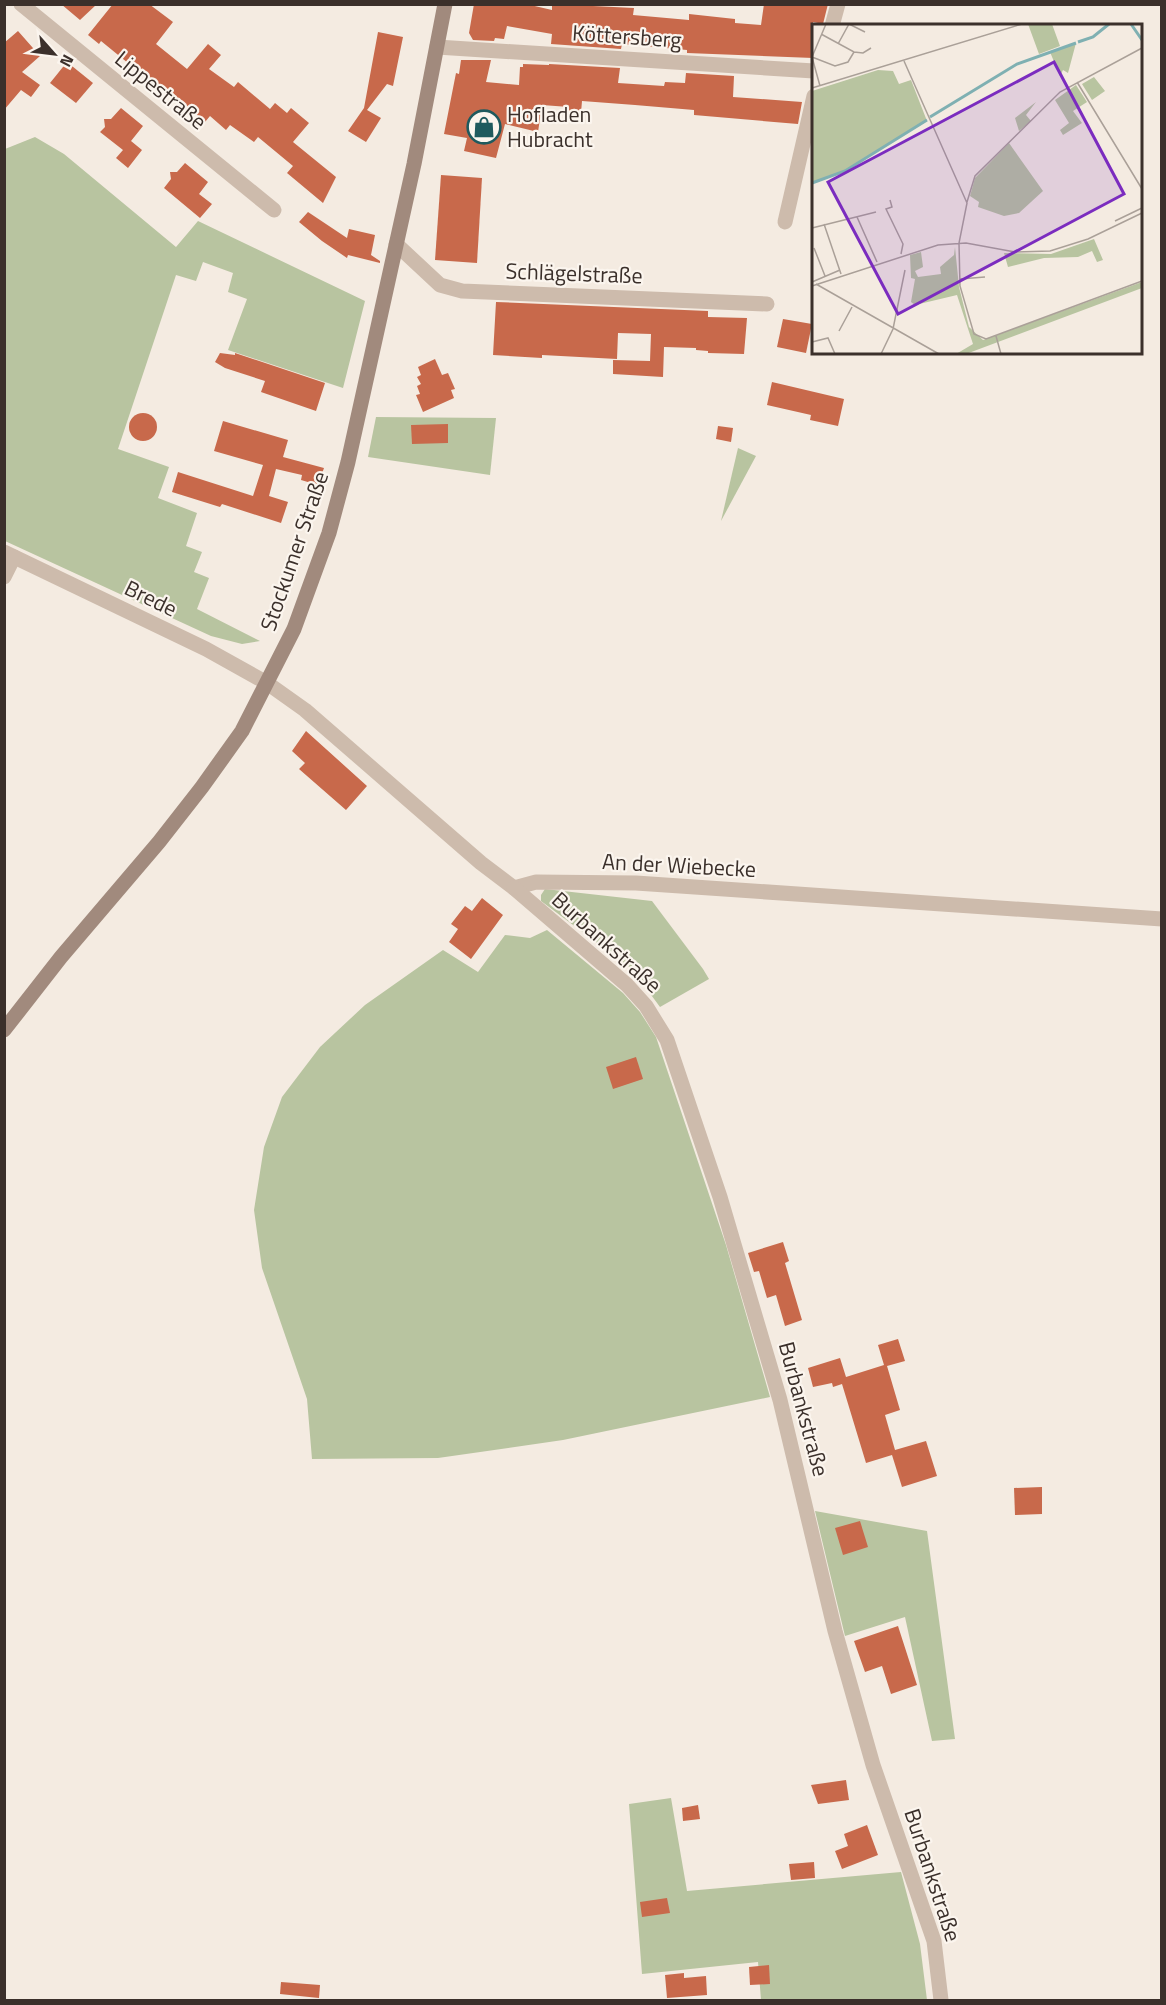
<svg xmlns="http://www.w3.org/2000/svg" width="1166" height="2005" viewBox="0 0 1166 2005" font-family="'Titillium Web',sans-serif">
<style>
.green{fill:#b8c4a0}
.building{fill:#c8694b}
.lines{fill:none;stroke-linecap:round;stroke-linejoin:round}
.minor{stroke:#cdbbac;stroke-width:15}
.secondary{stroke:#a18a7d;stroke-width:15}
.labels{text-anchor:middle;stroke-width:4.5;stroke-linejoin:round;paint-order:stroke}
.street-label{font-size:22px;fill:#3b302b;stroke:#fbf5ee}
.poi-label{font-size:22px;fill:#3b302b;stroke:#fbf5ee;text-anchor:start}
.inset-river{fill:none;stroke:#7fb0b2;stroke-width:3}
.inset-road{fill:none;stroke:#aaa098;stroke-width:1.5}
.view{fill:#7b2cbf;fill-opacity:0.15;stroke:#7b2cbf;stroke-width:3}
.inset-edge{fill:none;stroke:#3b302b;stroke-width:3}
</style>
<rect width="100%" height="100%" fill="#f4ebe1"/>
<!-- green -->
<g class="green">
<polygon points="35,137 64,154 176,247 198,221 365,301 343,388 228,350 247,299 228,292 233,273 203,262 196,281 176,275 118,449 169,467 158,498 197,513 186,546 202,552 194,572 209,578 197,609 260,641 242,644 211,636 5,541 5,149"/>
<polygon points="376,417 496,418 490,475 368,457"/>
<polygon points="738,448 756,456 721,521"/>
<polygon points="545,889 652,901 703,969 709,979 660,1007 632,969 541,901 541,895"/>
<polygon points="547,930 623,993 640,1012 656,1037 726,1245 770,1397 563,1440 438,1458 312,1459 307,1399 262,1268 254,1210 264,1147 282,1097 320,1047 365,1005 443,950 478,972 505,935 530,938"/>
<polygon points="815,1511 927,1531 955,1739 932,1741 905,1617 845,1636"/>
<polygon points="671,1798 687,1891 901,1872 920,1944 927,2000 761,2000 758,1962 642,1974 629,1804"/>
</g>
<!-- building -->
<g class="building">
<polygon points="61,4 97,4 80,20"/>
<polygon points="113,4 149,4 173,22 156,44 187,69 208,44 221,55 209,69 234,87 238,82 270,109 275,103 287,113 291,108 309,123 293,142 336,177 323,203 287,173 293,166 258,137 254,142 230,125 226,130 210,116 205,122 175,96 172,99 101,41 99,44 88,35"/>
<polygon points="474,4 526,4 552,10 552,4 634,8 633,15 689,20 689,14 735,19 735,23 761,25 764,4 828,4 823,24 813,22 813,58 687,53 687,50 622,44 621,49 551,44 552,34 507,26 504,39 495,38 494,41 473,40 469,33"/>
<polygon points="18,31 40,56 22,72 40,85 31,97 21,90 4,110 4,43"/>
<polygon points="378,32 403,37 393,86 387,84 367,110 381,118 366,142 348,131 364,108"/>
<polygon points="461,60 491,60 486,82 519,85 520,67 523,67 523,64 549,65 549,64 620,68 618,83 664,86 665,82 685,83 686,73 734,76 733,97 802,102 798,124 694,115 694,110 635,105 582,101 581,113 568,112 569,107 542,105 538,132 505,124 496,158 464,151 467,138 444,134 456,73 459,74"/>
<polygon points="67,62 93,83 76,103 50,83"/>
<polygon points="121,108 143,126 131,141 142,150 128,168 116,158 123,150 100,132 105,127 104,119 111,119"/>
<polygon points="185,163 208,182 199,194 212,204 200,218 164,188 171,179 170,172 177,172"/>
<polygon points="441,175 482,178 477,263 435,260"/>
<polygon points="308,212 347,238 349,229 375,235 371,255 380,261 380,263 348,255 347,258 322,241 299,222"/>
<polygon points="496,302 708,311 708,317 747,318 744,354 708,353 708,351 696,350 696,348 664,347 663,377 613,374 613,360 650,361 651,334 618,333 617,359 542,355 542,358 493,355"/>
<polygon points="783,319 812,324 806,353 777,347"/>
<polygon points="220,353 235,355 235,353 325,383 316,411 261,392 265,381 225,368 215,362"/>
<polygon points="435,359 442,375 448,373 455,389 451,390 454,398 423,412 416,395 420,394 417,386 421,384 417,377 421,375 418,367"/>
<polygon points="772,382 844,399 838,426 810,420 811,415 767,405"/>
<circle cx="143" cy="427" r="14"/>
<polygon points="223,421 288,440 283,457 324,468 318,485 301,480 302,475 276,469 269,496 288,502 281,523 222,504 220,507 172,492 178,472 253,496 263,465 214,451"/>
<polygon points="448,424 448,443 412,444 411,425"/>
<polygon points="718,426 733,428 731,442 716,439"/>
<polygon points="306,731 367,786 346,810 299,769 305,763 292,751"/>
<polygon points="482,898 503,915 471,959 449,942 458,929 451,924 465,906 472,911"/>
<polygon points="636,1057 643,1079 613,1089 606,1067"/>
<polygon points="783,1242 789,1261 785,1263 802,1320 785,1326 776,1295 767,1298 759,1271 754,1272 748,1253"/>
<polygon points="898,1339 905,1361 887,1366 900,1410 885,1415 895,1450 926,1441 937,1476 902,1487 892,1455 866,1463 842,1384 833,1387 832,1383 813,1387 808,1368 840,1358 846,1377 884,1365 878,1345"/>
<polygon points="1042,1487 1042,1514 1015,1515 1014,1488"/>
<polygon points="860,1521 868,1547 843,1555 835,1528"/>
<polygon points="898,1626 917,1685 891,1694 882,1666 865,1672 854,1641"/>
<polygon points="846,1780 849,1800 818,1804 811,1785"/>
<polygon points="698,1805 700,1819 683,1821 682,1808"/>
<polygon points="867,1825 878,1855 842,1869 835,1851 848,1846 844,1834"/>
<polygon points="814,1862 815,1878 791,1880 789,1864"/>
<polygon points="667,1898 670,1913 642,1917 640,1902"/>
<polygon points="769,1965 770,1984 750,1985 749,1967"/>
<polygon points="684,1973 684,1978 706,1976 707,1995 667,1998 665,1975"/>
<polygon points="281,1982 320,1985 319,1998 280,1994"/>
</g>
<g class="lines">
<!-- minor -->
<g class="minor">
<polyline points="21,4 274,210"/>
<polyline points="832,26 838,4"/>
<polyline points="437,47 814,71"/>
<polyline points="785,222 814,96"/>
<polyline points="396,244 440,285 462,291 767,304"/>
<polyline points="4,552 206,649 267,683 305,710 481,863 514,888 536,882 636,883 1162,919"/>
<polyline points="4,577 14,557"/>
<polyline points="514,888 627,985 646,1006 667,1040 720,1197 780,1400 835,1631 873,1765 934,1941 941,2000"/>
</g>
<!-- secondary -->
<polyline class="secondary" points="4,1030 61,957 159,842 202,787 242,731 294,629 329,533 348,462 414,164 445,4"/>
</g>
<!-- icons -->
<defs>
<g id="shop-ring" transform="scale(1.725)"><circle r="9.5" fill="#fbf5ee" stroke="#1f5a5e" stroke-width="1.5"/><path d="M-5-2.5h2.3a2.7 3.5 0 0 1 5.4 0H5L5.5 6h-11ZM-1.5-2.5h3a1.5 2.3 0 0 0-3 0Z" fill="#1f5a5e"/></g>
</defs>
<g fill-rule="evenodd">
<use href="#shop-ring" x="484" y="127"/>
</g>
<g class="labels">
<!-- street labels -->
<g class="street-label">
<text transform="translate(627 36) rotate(4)" y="8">Köttersberg</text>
<text transform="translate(161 90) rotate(39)" y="8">Lippestraße</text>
<text transform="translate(574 273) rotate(2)" y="8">Schlägelstraße</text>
<text transform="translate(294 551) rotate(-71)" y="8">Stockumer Straße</text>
<text transform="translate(151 598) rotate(26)" y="8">Brede</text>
<text transform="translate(679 865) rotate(3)" y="8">An der Wiebecke</text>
<text transform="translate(607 942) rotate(42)" y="8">Burbankstraße</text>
<text transform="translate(804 1409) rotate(75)" y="8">Burbankstraße</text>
<text transform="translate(933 1875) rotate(72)" y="8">Burbankstraße</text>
</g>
<!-- poi labels -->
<g class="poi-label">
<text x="507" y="122">Hofladen<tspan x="507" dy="25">Hubracht</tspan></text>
</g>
</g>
<!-- overview -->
<g transform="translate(812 24)">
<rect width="330" height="330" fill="#f4ebe1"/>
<path d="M216 0H240L248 22 227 30ZM264 19 256 49 251 46 248 52 238 28ZM66 46 81 47 87 60 99 56 115 97 32 147 0 158V67ZM282 53 293 67 280 76 270 60ZM264 61 275 78 261 87 270 99 251 111 248 106 257 99 243 76ZM224 78 214 91 219 97 207 107 203 94ZM197 119 231 167 207 189 192 192 166 183 167 178 158 172 163 154ZM282 215 291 236 285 238 280 227 266 233 232 234 196 243 192 229 239 230ZM143 223 147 263 157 303 171 316 330 258V264L154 330H144L161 320 145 271 103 281 99 278 103 255 99 254 98 231 109 228 111 243 103 247 106 253 129 250 128 243 142 231Z" fill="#b8c4a0"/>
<path class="inset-river" d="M319 0 330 16M266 18 281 13 297 0M118 93 205 40 264 19M0 159 33 147 115 96"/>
<path class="inset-road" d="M9 10 42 28 51 29 59 24M26 20 37 0 53 8M0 33 23 42 36 38 42 28M92 37 155 179 147 219 148 262 162 310 174 315 330 257M265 58 330 165M8 62 0 33 14 0M0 64 210 0M78 176 80 183 74 185 91 220 89 230M155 178 163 152 248 68 330 24M45 193 65 238M303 197 330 184M12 200 29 250M0 204 64 188M2 224 13 252M148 255 173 253M0 258 28 246M4 260 127 330M0 262 126 221 154 219 203 228 238 227 276 215 330 189M27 307 40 283M184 312 189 330M0 318 16 314 23 330M69 330 81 305 93 246"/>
<path class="view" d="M242 38 312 170 86 290 16 158Z"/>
<rect width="330" height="330" class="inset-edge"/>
</g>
<!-- border -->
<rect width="1166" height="2005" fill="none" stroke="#3b302b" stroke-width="12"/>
<!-- north arrow -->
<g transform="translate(54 54) rotate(118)" stroke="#fbf5ee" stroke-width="4.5" paint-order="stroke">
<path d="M0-4.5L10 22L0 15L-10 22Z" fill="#3b302b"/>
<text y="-9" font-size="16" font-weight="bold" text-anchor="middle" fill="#3b302b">N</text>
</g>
</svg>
